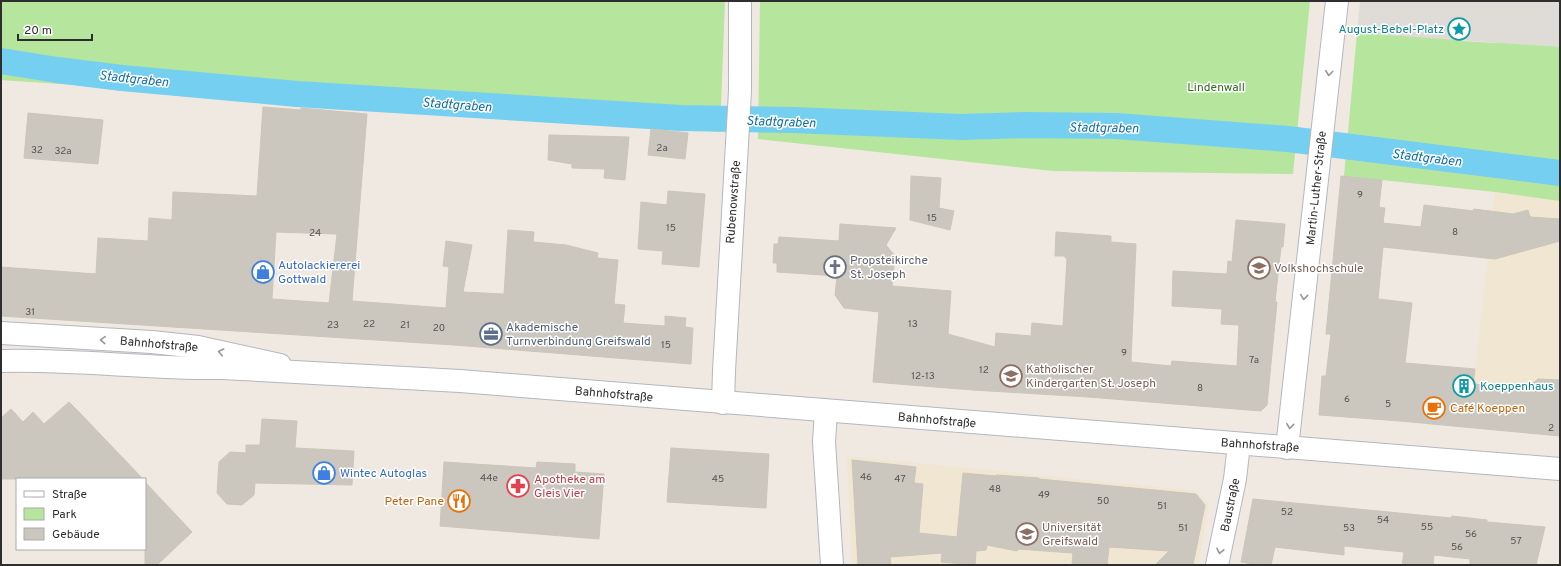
<svg xmlns="http://www.w3.org/2000/svg" width="1561" height="566" viewBox="0 0 1561 566" font-family="Overpass,sans-serif">
<style>
.education{fill:#f0e6d1}
.green{fill:#b6e59e}
.plaza{fill:#dfdcd8}
.lines{fill:none;stroke-linecap:round;stroke-linejoin:round}
.canal{stroke:#75cff0;stroke-width:26}
.building{fill:#cbc7bf;stroke:#cbc5ba;fill-rule:evenodd}
.minor-casing{stroke:#b4b7c1;stroke-width:24}
.secondary-casing{stroke:#b4b7c1;stroke-width:24}
.minor{stroke:#fff;stroke-width:22}
.secondary{stroke:#fff;stroke-width:22}
.oneway{stroke:#969696}
.labels{text-anchor:middle;stroke-width:3;stroke-linejoin:round;paint-order:stroke}
.number-label{font-size:10px;fill:#555452}
.culture-label{font-size:12px;fill:#0d838f;stroke:#fff;text-anchor:end}
.park-label{font-size:12px;fill:#2c6e1b;stroke:#fff}
.street-label{font-size:12px;fill:#2e2e2e;stroke:#fff}
.worship-label{font-size:12px;fill:#5b616d;stroke:#fff;text-anchor:start}
.shop-label{font-size:12px;fill:#366cbe;stroke:#fff;text-anchor:start}
.education-label{font-size:12px;fill:#785e54;stroke:#fff;text-anchor:start}
.service-label{font-size:12px;fill:#4e5e75;stroke:#fff;text-anchor:start}
.food-label{font-size:12px;fill:#c56008;stroke:#fff;text-anchor:start}
.health-label{font-size:12px;fill:#be3a42;stroke:#fff;text-anchor:start}
.water-label{font-size:13px;font-style:italic;fill:#0d6fa3;stroke:#fff}
</style>
<rect width="100%" height="100%" fill="#efe9e1"/>
<!-- education -->
<g class="education">
<polygon points="1495,192 1560,201 1560,436 1469,428"/>
<polygon points="847,456 1197,491 1209,503 1198,565 852,565"/>
</g>
<!-- green -->
<g class="green">
<polygon points="1,1 725,1 720,132 654,125 1,80"/>
<polygon points="760,1 1310,1 1293,174 1053,171 758,139"/>
<polygon points="1406,9 1462,41 1495,43 1560,23 1560,201 1495,192 1344,176 1357,33 1366,34"/>
</g>
<!-- plaza -->
<polygon class="plaza" points="1360,1 1560,1 1560,47 1357,33"/>
<g class="lines">
<!-- canal -->
<polyline class="canal" points="1,61 57,70 122,78 297,94 681,118 793,120 961,127 1024,125 1116,126 1288,139 1560,173"/>
</g>
<!-- building -->
<g class="building">
<path d="M263 107 301 110V108L367 114 352 301 446 308 449 267 443 266 446 241 472 245 463 292 504 294 508 230 534 232 533 242 566 245 598 253 597 258 618 260 614 304 625 305 623 323 665 326V316L686 318 685 327 693 328 691 364 454 345 1 316V267L96 274 98 238 148 241 149 218 172 220 173 192 257 196ZM276 232 337 234 329 303 272 299Z"/>
<polygon points="28,113 103,120 98,164 24,158"/>
<polygon points="651,129 688,133 685,159 648,155"/>
<polygon points="549,135 629,137 625,180 604,178 605,169 572,168 572,164 548,160"/>
<polygon points="911,176 941,178 939,208 954,211 950,230 910,220"/>
<polygon points="1341,176 1382,180 1379,207 1385,208 1383,223 1421,227 1424,205 1473,211 1474,209 1513,214 1528,210 1530,217 1560,219 1560,241 1495,259 1383,247 1378,299 1412,303 1405,363 1475,369 1473,384 1526,389 1538,379 1560,380 1560,436 1400,421 1319,415 1322,376 1326,376 1331,334 1326,334"/>
<polygon points="668,191 705,194 699,267 662,264 663,251 638,249 641,202 667,205"/>
<polygon points="1236,220 1285,224 1283,247 1281,247 1275,302 1277,302 1267,405 1261,411 1088,397 973,390 873,382 879,312 844,308 835,295 837,276 777,272 777,263 773,263 774,244 778,244 779,237 839,241 840,224 896,228 886,245 895,256 892,286 951,291 948,334 995,347 996,333 1031,336 1032,323 1063,326 1067,258 1065,258 1065,256 1055,256 1056,232 1111,236 1111,242 1136,244 1131,362 1171,366 1172,361 1237,366 1239,325 1221,324 1222,309 1172,306 1173,271 1227,274 1228,261 1232,262"/>
<polygon points="69,402 79,412 143,479 1,479 1,418 11,409 23,422 33,412 44,424"/>
<polygon points="262,419 297,421 295,448 354,451 352,485 255,483 254,495 242,505 227,504 217,493 219,462 230,452 246,453 246,445 260,445"/>
<polygon points="671,448 769,454 766,508 667,502"/>
<polygon points="852,460 916,467 914,483 923,484 919,533 957,537 963,473 996,476 996,475 1039,478 1039,479 1196,494 1205,505 1193,565 1155,565 1169,551 1109,547 1107,565 1072,565 1073,553 1018,549 1017,551 987,545 986,550 976,551 975,565 941,562 942,553 890,557 891,565 858,565"/>
<polygon points="444,462 536,468 537,462 575,464 575,472 604,474 599,539 440,526"/>
<polygon points="145,482 192,532 157,565 145,565"/>
<polygon points="1253,499 1451,518 1452,516 1487,520 1487,522 1545,527 1536,565 1470,565 1470,559 1434,555 1433,565 1402,565 1404,552 1344,546 1344,555 1275,547 1271,565 1259,565 1241,562"/>
</g>
<g class="lines">
<!-- minor casing -->
<g class="minor-casing">
<g id="minor">
<polyline points="1,333 152,342 198,347 280,365"/>
<polyline points="723,403 724,371 740,91 740,1"/>
<polyline points="826,411 824,442 832,565"/>
<polyline points="1287,448 1337,1"/>
<polyline points="1217,565 1235,479 1239,444"/>
</g>
</g>
<!-- secondary casing -->
<g class="secondary-casing">
<path id="secondary" d="M1 361C75 359 149 369 223 368L460 381 1560 469"/>
</g>
<!-- minor -->
<use href="#minor" class="minor"/>
<!-- secondary -->
<use href="#secondary" class="secondary"/>
</g>
<!-- one-way arrows -->
<defs><path id="oneway-chevron" d="M-2-3.5L2.5 0L-2 3.5" fill="none" stroke-width="1.6" stroke-linecap="round" stroke-linejoin="round"/></defs>
<g class="oneway">
<use href="#oneway-chevron" transform="translate(1329 73) rotate(97)"/>
<use href="#oneway-chevron" transform="translate(1304 297) rotate(96)"/>
<use href="#oneway-chevron" transform="translate(103 340) rotate(-177)"/>
<use href="#oneway-chevron" transform="translate(221 352) rotate(-168)"/>
<use href="#oneway-chevron" transform="translate(1290 426) rotate(96)"/>
<use href="#oneway-chevron" transform="translate(1220 551) rotate(102)"/>
</g>
<!-- icons -->
<defs>
<g id="sight-ring" transform="scale(1.15)"><circle r="9.5" fill="#fff" stroke="#0f9aa8" stroke-width="1.5"/><path d="M0-6L1.8-2.2L6-1.7L2.9 1.2L3.7 5.4L0 3.3L-3.7 5.4L-2.9 1.2L-6-1.7L-1.8-2.2Z" fill="#0f9aa8"/></g>
<g id="church-ring" transform="scale(1.15)"><circle r="9.5" fill="#fff" stroke="#6b7280" stroke-width="1.5"/><path d="M-1.2-6h2.4v3.5h3.3v2.4h-3.3V6h-2.4V-.1h-3.3v-2.4h3.3Z" fill="#6b7280"/></g>
<g id="university-ring" transform="scale(1.15)"><circle r="9.5" fill="#fff" stroke="#8d6e63" stroke-width="1.5"/><path d="M0-5L7-2L0 1L-7-2ZM-4 1L0 2.5L4 1V4Q0 6-4 4Z" fill="#8d6e63"/></g>
<g id="shop-ring" transform="scale(1.15)"><circle r="9.5" fill="#fff" stroke="#3f7fe0" stroke-width="1.5"/><path d="M-5-2.5h2.3a2.7 3.5 0 0 1 5.4 0H5L5.5 6h-11ZM-1.5-2.5h3a1.5 2.3 0 0 0-3 0Z" fill="#3f7fe0"/></g>
<g id="office-ring" transform="scale(1.15)"><circle r="9.5" fill="#fff" stroke="#5c6f8a" stroke-width="1.5"/><path d="M-6-3h4V-5.5h4V-3h4V5H-6ZM-1-4.5V-3h2v-1.5ZM-6 0V1H6V0Z" fill="#5c6f8a"/></g>
<g id="school-ring" transform="scale(1.15)"><circle r="9.5" fill="#fff" stroke="#8d6e63" stroke-width="1.5"/><path d="M0-5L7-2L0 1L-7-2ZM-4 1L0 2.5L4 1V4Q0 6-4 4Z" fill="#8d6e63"/></g>
<g id="building-ring" transform="scale(1.15)"><circle r="9.5" fill="#fff" stroke="#0f9aa8" stroke-width="1.5"/><path d="M-4-6H4V6H1V3H-1V6H-4ZM-2.5-4.3h1.7v1.8h-1.7ZM.8-4.3h1.7v1.8H.8ZM-2.5-1h1.7V.8h-1.7ZM.8-1h1.7V.8H.8Z" fill="#0f9aa8"/></g>
<g id="cafe-ring" transform="scale(1.15)"><circle r="9.5" fill="#fff" stroke="#e8710a" stroke-width="1.5"/><path d="M-5.5-4.5H6V0H3Q3 3.5 0 3.5H-2.5Q-5.5 3.5-5.5 0ZM3-3.2v2h1.7v-2ZM-6 4.5H4V6H-6Z" fill="#e8710a"/></g>
<g id="pharmacy-ring" transform="scale(1.15)"><circle r="9.5" fill="#fff" stroke="#e0444e" stroke-width="1.5"/><path d="M-2-6h4v4h4v4h-4v4h-4v-4h-4v-4h4Z" fill="#e0444e"/></g>
<g id="restaurant-ring" transform="scale(1.15)"><circle r="9.5" fill="#fff" stroke="#e8710a" stroke-width="1.5"/><path d="M-5-6h1v4h1v-4h1v4h1v-4h1v5L-1.5 .5V6h-2V.5L-5-1ZM5-6V6H3V1.5H1.5Q1.5-4 5-6Z" fill="#e8710a"/></g>
</defs>
<g fill-rule="evenodd">
<use href="#sight-ring" x="1459" y="29"/>
<use href="#church-ring" x="835" y="267"/>
<use href="#university-ring" x="1259" y="268"/>
<use href="#shop-ring" x="263" y="272"/>
<use href="#office-ring" x="491" y="334"/>
<use href="#school-ring" x="1011" y="376"/>
<use href="#building-ring" x="1464" y="386"/>
<use href="#cafe-ring" x="1434" y="408"/>
<use href="#shop-ring" x="324" y="473"/>
<use href="#pharmacy-ring" x="518" y="486"/>
<use href="#restaurant-ring" x="459" y="501"/>
<use href="#university-ring" x="1027" y="534"/>
</g>
<g class="labels">
<!-- number labels -->
<g class="number-label">
<text x="662" y="151">2a</text>
<text x="37" y="153">32</text>
<text x="63" y="154">32a</text>
<text x="1360" y="198">9</text>
<text x="932" y="221">15</text>
<text x="671" y="231">15</text>
<text x="1455" y="235">8</text>
<text x="315" y="236">24</text>
<text x="30" y="315">31</text>
<text x="369" y="327">22</text>
<text x="913" y="327">13</text>
<text x="333" y="328">23</text>
<text x="405" y="328">21</text>
<text x="439" y="331">20</text>
<text x="666" y="348">15</text>
<text x="1124" y="356">9</text>
<text x="1254" y="363">7a</text>
<text x="984" y="373">12</text>
<text x="923" y="379">12-13</text>
<text x="1200" y="391">8</text>
<text x="1347" y="402">6</text>
<text x="1388" y="407">5</text>
<text x="1551" y="431">2</text>
<text x="866" y="480">46</text>
<text x="489" y="481">44e</text>
<text x="718" y="482">45</text>
<text x="900" y="482">47</text>
<text x="995" y="492">48</text>
<text x="1044" y="498">49</text>
<text x="1103" y="504">50</text>
<text x="1162" y="509">51</text>
<text x="1287" y="515">52</text>
<text x="1383" y="523">54</text>
<text x="1427" y="530">55</text>
<text x="1183" y="531">51</text>
<text x="1349" y="531">53</text>
<text x="1471" y="537">56</text>
<text x="1516" y="544">57</text>
<text x="1457" y="550">56</text>
</g>
<!-- culture labels -->
<g class="culture-label">
<text x="1444" y="33">August-Bebel-Platz</text>
<text x="1480" y="390" text-anchor="start">Koeppenhaus</text>
</g>
<!-- park labels -->
<g class="park-label">
<text x="1216" y="91">Lindenwall</text>
</g>
<!-- street labels -->
<g class="street-label">
<text transform="translate(1316 188) rotate(-84)" y="4">Martin-Luther-Straße</text>
<text transform="translate(733 202) rotate(-86)" y="4">Rubenowstraße</text>
<text transform="translate(159 344) rotate(5)" y="4">Bahnhofstraße</text>
<text transform="translate(614 394) rotate(5)" y="4">Bahnhofstraße</text>
<text transform="translate(937 420) rotate(5)" y="4">Bahnhofstraße</text>
<text transform="translate(1260 445) rotate(4)" y="4">Bahnhofstraße</text>
<text transform="translate(1230 505) rotate(-78)" y="4">Baustraße</text>
</g>
<!-- worship labels -->
<g class="worship-label">
<text x="850" y="264">Propsteikirche<tspan x="850" dy="14">St. Joseph</tspan></text>
</g>
<!-- shop labels -->
<g class="shop-label">
<text x="278" y="269">Autolackiererei<tspan x="278" dy="14">Gottwald</tspan></text>
<text x="340" y="477">Wintec Autoglas</text>
</g>
<!-- education labels -->
<g class="education-label">
<text x="1274" y="272">Volkshochschule</text>
<text x="1026" y="373">Katholischer<tspan x="1026" dy="14">Kindergarten St. Joseph</tspan></text>
<text x="1042" y="531">Universität<tspan x="1042" dy="14">Greifswald</tspan></text>
</g>
<!-- service labels -->
<g class="service-label">
<text x="506" y="331">Akademische<tspan x="506" dy="14">Turnverbindung Greifswald</tspan></text>
</g>
<!-- food labels -->
<g class="food-label">
<text x="1450" y="412">Café Koeppen</text>
<text x="444" y="505" text-anchor="end">Peter Pane</text>
</g>
<!-- health labels -->
<g class="health-label">
<text x="534" y="483">Apotheke am<tspan x="534" dy="14">Gleis Vier</tspan></text>
</g>
<!-- water labels -->
<g class="water-label">
<text transform="translate(134 78) rotate(6)" y="5">Stadtgraben</text>
<text transform="translate(457 104) rotate(4)" y="5">Stadtgraben</text>
<text transform="translate(781 121) rotate(2)" y="5">Stadtgraben</text>
<text transform="translate(1104 127) rotate(1)" y="5">Stadtgraben</text>
<text transform="translate(1427 157) rotate(7)" y="5">Stadtgraben</text>
</g>
</g>
<!-- border -->
<rect width="1561" height="566" fill="none" stroke="#2e2e2e" stroke-width="4"/>
<!-- legend -->
<rect x="16" y="478" width="130" height="72" fill="#ffffff" stroke="#ababab"/>
<rect x="24" y="491" width="20" height="6" fill="#ffffff" stroke="#ababab"/>
<text x="52" y="498" font-size="12" fill="#2e2e2e">Straße</text>
<rect x="24" y="508" width="20" height="12" fill="#b6e59e" stroke="#ababab"/>
<text x="52" y="518" font-size="12" fill="#2e2e2e">Park</text>
<rect x="24" y="528" width="20" height="12" fill="#cbc7bf" stroke="#ababab"/>
<text x="52" y="538" font-size="12" fill="#2e2e2e">Gebäude</text>
<!-- scale -->
<path d="M18 34v6h74v-6" fill="none" stroke="#2e2e2e" stroke-width="2"/>
<text x="24" y="34" font-size="12" fill="#2e2e2e" stroke="#ffffff" stroke-width="3" paint-order="stroke">20 m</text>
</svg>
